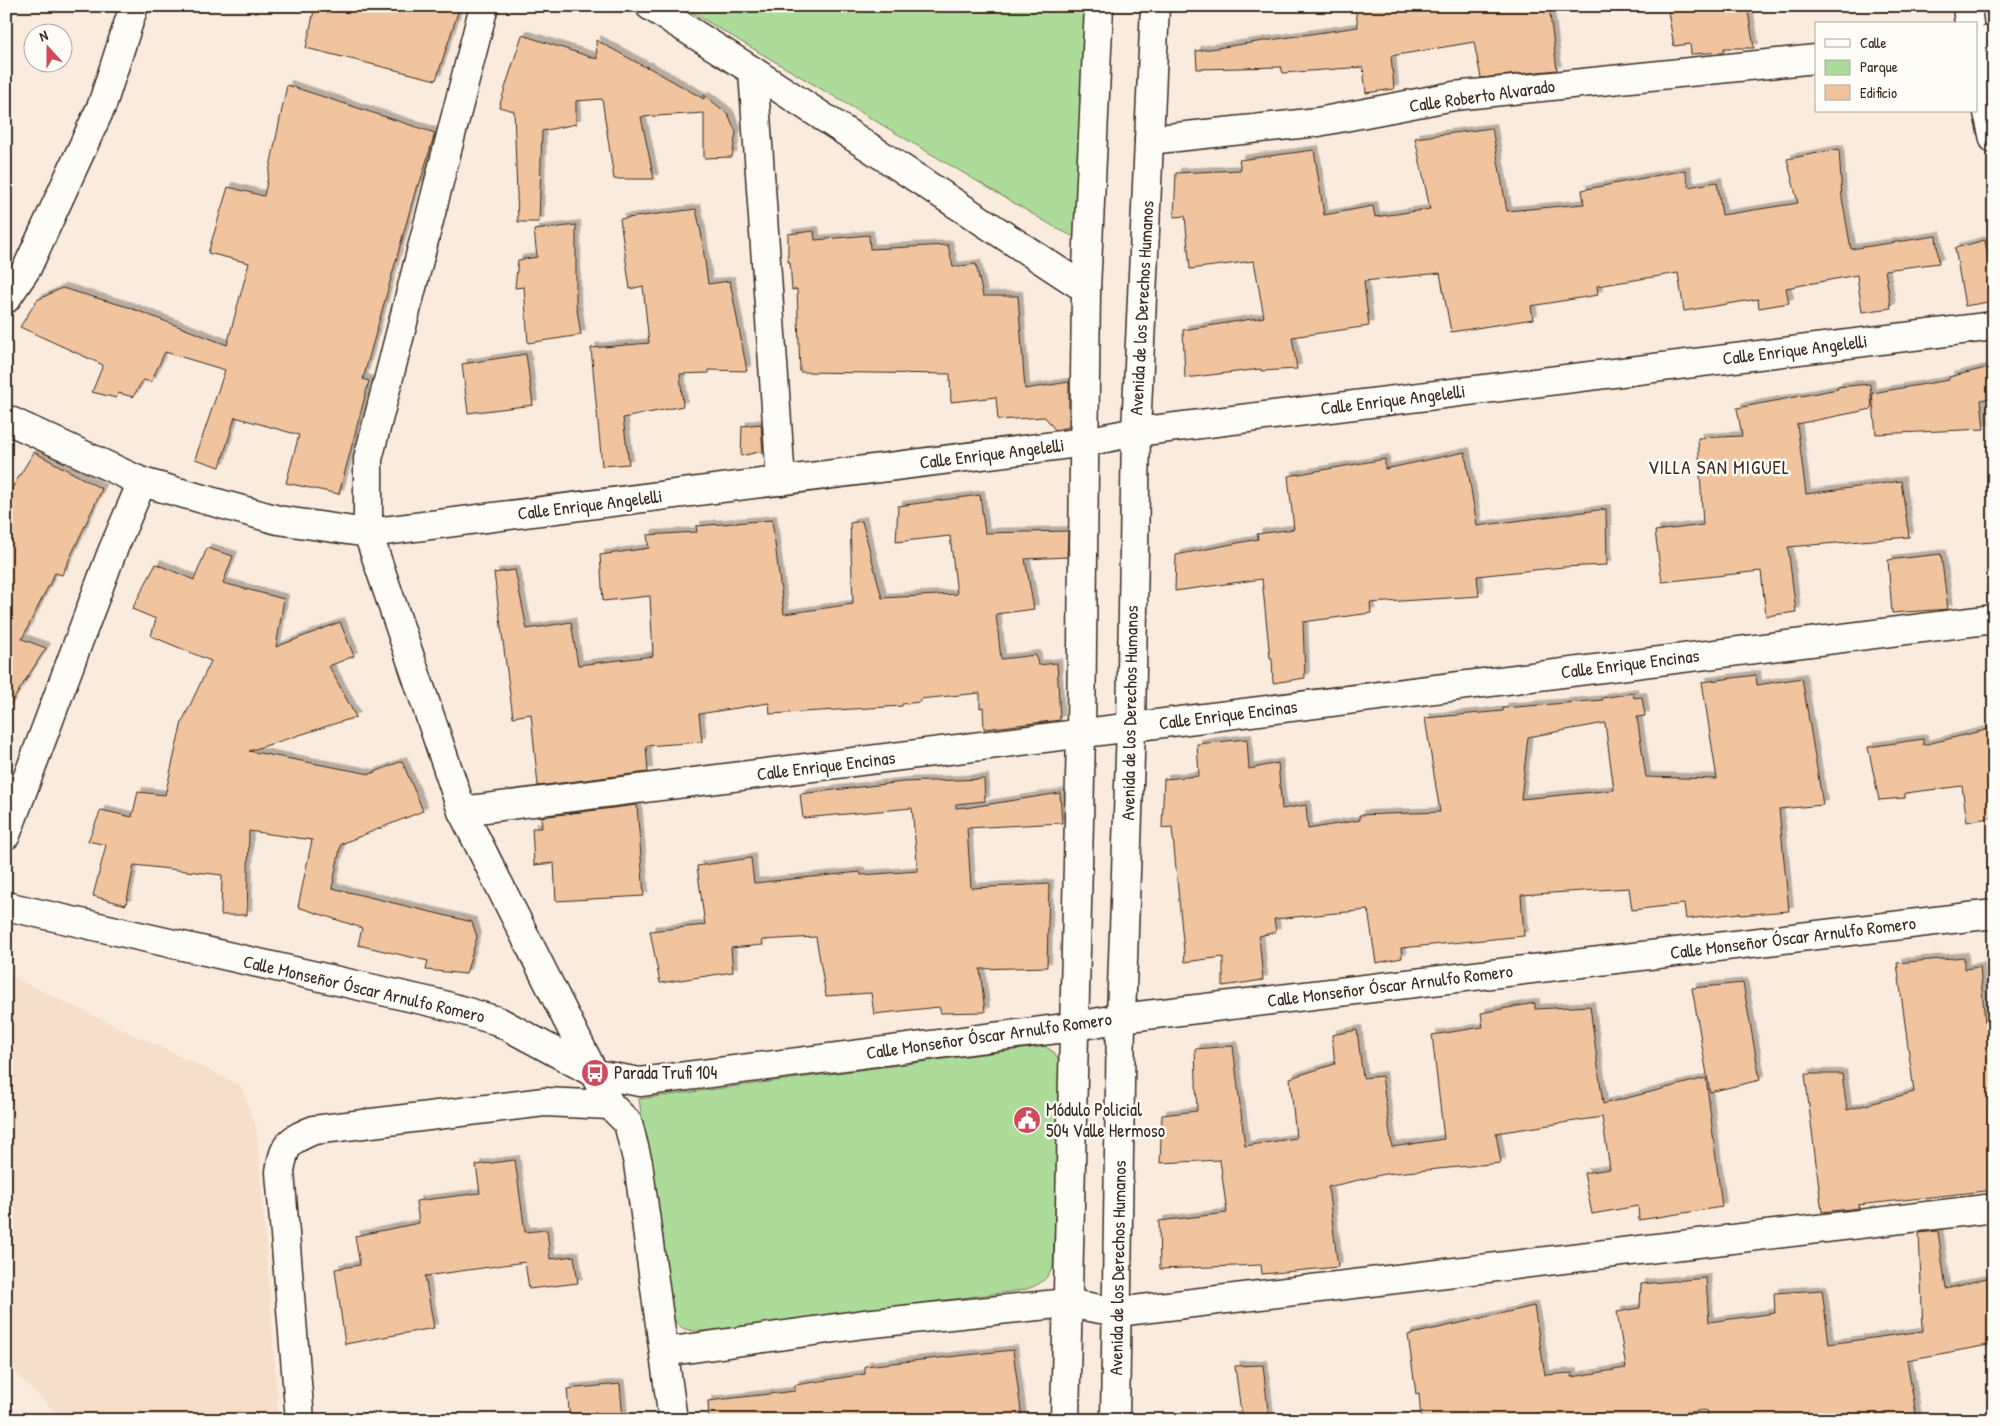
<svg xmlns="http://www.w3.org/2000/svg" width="2000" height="1426" viewBox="0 0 2000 1426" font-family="'Patrick Hand',sans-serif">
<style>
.built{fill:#f6dfca}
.green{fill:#addb9a;stroke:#74825c}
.building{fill:#f0c49f;stroke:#3b2a1e;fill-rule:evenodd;filter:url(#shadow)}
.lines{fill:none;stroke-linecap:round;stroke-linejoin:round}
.minor-casing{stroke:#3b2a1e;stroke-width:31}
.tertiary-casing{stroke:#3b2a1e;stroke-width:31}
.minor{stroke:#fdfcf7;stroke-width:28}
.tertiary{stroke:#fdfcf7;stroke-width:28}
.labels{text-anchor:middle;stroke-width:5;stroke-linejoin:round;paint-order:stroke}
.street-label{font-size:18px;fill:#3b2a1e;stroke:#fdfcf7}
.poi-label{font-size:18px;fill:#3b2a1e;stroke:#fdfcf7;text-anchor:start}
.neighbourhood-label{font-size:19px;letter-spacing:1px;fill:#3b2a1e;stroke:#fdfcf7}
</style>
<defs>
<filter id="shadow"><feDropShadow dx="4.5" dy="-4.5" stdDeviation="0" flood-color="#0004"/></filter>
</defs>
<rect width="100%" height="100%" fill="#f9ebdd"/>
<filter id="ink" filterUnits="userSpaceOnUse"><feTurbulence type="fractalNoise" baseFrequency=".02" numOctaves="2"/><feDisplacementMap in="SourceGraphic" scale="10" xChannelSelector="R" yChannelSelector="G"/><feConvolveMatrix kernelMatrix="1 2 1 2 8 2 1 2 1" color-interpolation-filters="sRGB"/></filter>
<g filter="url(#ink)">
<!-- built -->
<polygon class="built" points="6,974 240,1085 257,1129 279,1420 63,1420 6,1363"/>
<!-- green -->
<g class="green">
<polygon points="681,6 1099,6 1083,236 1072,236 1058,229"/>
<path d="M1044 1046 1054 1052 1061 1064 1053 1267C1046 1281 1038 1286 1023 1290L708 1331C685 1331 679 1331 669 1310L639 1099Z"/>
</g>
<!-- building -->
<g class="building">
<polygon points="315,6 460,6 436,80 306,48"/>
<polygon points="1355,6 1549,6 1557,70 1481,78 1474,42 1391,56 1394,89 1366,93 1363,67 1283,73 1281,67 1197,69 1196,51 1358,27"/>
<polygon points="1667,6 1747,6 1754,48 1724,48 1724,52 1691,54 1690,44 1674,46"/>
<polygon points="522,35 597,59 596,40 647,68 646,66 704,99 704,95 728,114 736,132 732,157 704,158 704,113 641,117 654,179 614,179 602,99 576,101 576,124 542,131 539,222 518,222 514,111 499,107"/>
<polygon points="287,85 435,133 419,186 417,185 363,379 369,381 339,494 286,483 299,435 235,417 220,467 195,459 225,370 165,352 151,382 143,380 133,397 119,393 116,398 92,392 103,365 20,327 37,300 62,288 128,307 227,345 249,263 208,253 228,187 264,196"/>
<polygon points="1492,128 1507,211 1584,204 1582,190 1685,170 1689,187 1717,182 1722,215 1798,203 1787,159 1839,149 1842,198 1851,249 1936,236 1939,263 1885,270 1891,308 1862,312 1857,275 1786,288 1789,303 1759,308 1758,299 1684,311 1678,273 1597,286 1598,295 1531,306 1533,319 1451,332 1440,273 1364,281 1369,326 1292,337 1297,369 1261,371 1261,369 1185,378 1183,330 1264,317 1254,261 1190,269 1185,216 1174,217 1176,173 1241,170 1239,160 1314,150 1324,215 1373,206 1375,217 1430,209 1415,138"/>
<polygon points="696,209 701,232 708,284 730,281 747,371 709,370 709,373 680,374 683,406 623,418 629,464 602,466 591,348 649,343 643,286 630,289 620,219"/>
<polygon points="576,225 576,303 581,335 528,343 524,287 515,288 518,260 537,257 534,230"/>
<polygon points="814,231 815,240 869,235 870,249 948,245 953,267 976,264 983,296 1018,296 1025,389 1069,382 1069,427 1055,430 1045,417 998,420 996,397 951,402 950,374 800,372 797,289 792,290 790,262 788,262 788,234"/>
<polygon points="1985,240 1993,291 1988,302 1965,306 1955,248"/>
<polygon points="526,354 533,405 468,413 462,364"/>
<polygon points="1994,366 1994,397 1981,400 1984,429 1876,434 1872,393 1949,380 1949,377"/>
<polygon points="1870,384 1872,409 1797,424 1806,494 1901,481 1909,537 1788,547 1796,612 1766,616 1761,571 1662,582 1655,531 1703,525 1698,438 1742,436 1737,408 1838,389 1837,387"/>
<polygon points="761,424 763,454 759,452 741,456 742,426"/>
<polygon points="34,452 102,489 62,575 55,573 22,639 46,648 6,711 6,498"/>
<polygon points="1465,452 1477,526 1606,509 1607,565 1563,567 1477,576 1479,596 1370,603 1371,613 1303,622 1305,678 1273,683 1272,658 1270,658 1262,579 1175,591 1176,555 1258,539 1257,534 1294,529 1288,476 1385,459 1385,469"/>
<polygon points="980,495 985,533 1068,531 1067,557 1025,559 1034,609 996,614 1001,659 1036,655 1038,665 1057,663 1060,720 984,729 983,707 980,708 980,693 920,699 920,702 902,704 902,706 770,714 769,703 699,714 702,742 646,746 648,772 538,786 531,714 513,717 494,573 515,570 527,629 571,622 578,665 653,656 650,596 603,601 600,555 649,548 647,535 697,532 696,526 772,520 784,614 853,604 850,523 862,521 882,598 957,594 950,536 896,542 898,506"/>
<polygon points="207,548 233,556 223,583 284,599 276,647 340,622 354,656 329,666 356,717 249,751 370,774 402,761 423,811 341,844 332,888 472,922 477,937 466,974 426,970 428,961 358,945 362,928 298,907 312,840 249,831 247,915 221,915 222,875 134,865 126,905 93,896 106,845 88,841 101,810 132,817 138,792 165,795 182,722 211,661 151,636 156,619 132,609 156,564 194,580"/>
<polygon points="1941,554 1948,609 1892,613 1888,560"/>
<path d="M1756 675 1757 685 1802 678 1823 805 1779 809 1789 911 1740 915V913L1686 919 1684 904 1632 910 1629 888 1521 895 1524 936 1401 948 1402 958 1376 963 1368 910 1274 919 1276 932 1259 936 1263 980 1223 986V957L1185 962 1172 827 1162 828 1164 779 1199 776 1197 744 1247 739 1249 769 1278 763 1282 809 1306 805 1308 829 1360 820 1359 815 1440 812 1425 718 1503 711V708L1603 700 1602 698 1633 693 1634 698 1642 697 1645 716 1637 717 1646 777 1717 779 1702 682ZM1605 723 1614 790 1521 799 1528 737Z"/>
<polygon points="1994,728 1994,817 1967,822 1962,786 1905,793 1905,798 1879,800 1868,747 1923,739 1923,745"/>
<polygon points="984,779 985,801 956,804 956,808 965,807 965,808 1060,793 1062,823 967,828 971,888 1049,884 1047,967 980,969 985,1012 941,1013 939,1007 874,1014 871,993 826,996 816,937 762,940 763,945 731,948 733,972 660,983 650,931 705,925 697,866 751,858 754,883 860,872 861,875 918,871 912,808 803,818 800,794 903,782"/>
<polygon points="637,805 644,896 556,901 554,863 534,865 532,828 542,828 541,817"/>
<polygon points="1964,957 1964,969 1980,967 1985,1023 1994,1021 1994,1114 1988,1115 1994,1153 1994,1190 1858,1205 1859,1208 1822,1212 1805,1074 1842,1074 1847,1110 1914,1092 1897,963"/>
<polygon points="1743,983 1760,1080 1710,1092 1692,988"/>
<polygon points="1535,1003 1535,1009 1590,1006 1603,1104 1706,1078 1722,1207 1639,1220 1638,1206 1592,1214 1584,1173 1610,1169 1602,1117 1496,1133 1501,1163 1385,1174 1328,1187 1338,1267 1262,1274 1261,1265 1160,1269 1159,1221 1227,1213 1220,1160 1160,1163 1162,1115 1197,1111 1195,1049 1233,1046 1245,1146 1296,1138 1290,1078 1335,1064 1332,1035 1357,1030 1363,1078 1382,1076 1392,1147 1444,1139 1432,1035 1483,1027 1481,1013"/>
<polygon points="515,1160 525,1232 547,1230 550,1259 574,1256 578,1283 529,1289 525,1262 425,1276 434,1328 345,1344 335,1269 360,1265 355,1236 419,1223 416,1201 480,1193 476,1165"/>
<polygon points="1938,1231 1946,1289 1994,1276 1994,1344 1907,1360 1917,1420 1789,1420 1788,1415 1757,1420 1707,1420 1706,1410 1654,1416 1654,1420 1421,1420 1419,1393 1416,1394 1408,1335 1534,1306 1545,1375 1572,1373 1572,1377 1626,1368 1617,1312 1640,1308 1641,1284 1706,1278 1709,1322 1775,1313 1774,1293 1822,1290 1829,1344 1923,1331 1919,1233"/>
<polygon points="1013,1350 1022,1418 1015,1418 1015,1420 709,1420 708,1401 795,1391 795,1385 865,1374 865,1366"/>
<polygon points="1263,1365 1269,1420 1242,1420 1235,1366"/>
<polygon points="620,1384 623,1420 570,1420 567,1389"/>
</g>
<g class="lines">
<!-- minor casing -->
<g class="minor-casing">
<g id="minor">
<polyline points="650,6 753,71 1086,289"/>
<polyline points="1967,6 1969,24"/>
<polyline points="1976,42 1994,40"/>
<polyline points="1976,60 1994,139"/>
<polyline points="753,71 781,481"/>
<polyline points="1149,140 1318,122 1454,96 1816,59"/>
<polyline points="6,299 27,268 102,105 134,6"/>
<polyline points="6,419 142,482 278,520 368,533 368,459 484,6"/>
<polyline points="462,811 1994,619"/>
<polyline points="6,835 112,552 142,482"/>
<polyline points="6,906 440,1004 498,1021 596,1074 640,1082 1073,1027 1121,1018 1994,914"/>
<polyline points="610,1105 628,1123 638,1163 673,1420"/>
<polyline points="664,1352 864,1324 1067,1303 1117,1312 1994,1208"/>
<polyline points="1065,1420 1081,734 1086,289 1099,6"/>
<polyline points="1115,1420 1121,1018 1131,727 1136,432 1155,6"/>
</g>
</g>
<!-- tertiary casing -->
<g class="tertiary-casing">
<path id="tertiary" d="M300 1420 280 1172C284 1144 289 1140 314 1130L544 1102 610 1105 462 811 368 533 1085 442 1136 432 1994 326"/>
</g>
<!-- minor -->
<use href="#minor" class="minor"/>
<!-- tertiary -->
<use href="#tertiary" class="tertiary"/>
</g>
</g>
<!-- icons -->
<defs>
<g id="bus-disc" transform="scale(1.4375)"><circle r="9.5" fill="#d1495b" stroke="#fdfcf7"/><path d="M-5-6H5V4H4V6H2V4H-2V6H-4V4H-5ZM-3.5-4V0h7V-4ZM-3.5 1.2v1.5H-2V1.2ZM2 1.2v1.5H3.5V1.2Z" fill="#fff"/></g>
<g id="civic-disc" transform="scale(1.4375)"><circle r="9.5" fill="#d1495b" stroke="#fdfcf7"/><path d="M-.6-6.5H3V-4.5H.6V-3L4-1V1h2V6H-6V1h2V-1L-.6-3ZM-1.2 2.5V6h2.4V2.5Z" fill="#fff"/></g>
</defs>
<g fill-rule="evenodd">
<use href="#bus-disc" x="595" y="1073"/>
<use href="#civic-disc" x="1027" y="1120"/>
</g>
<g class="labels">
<!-- street labels -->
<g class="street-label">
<text transform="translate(1482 96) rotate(-8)" y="6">Calle Roberto Alvarado</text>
<text transform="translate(1142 308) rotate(-87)" y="6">Avenida de los Derechos Humanos</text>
<text transform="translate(1795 350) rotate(-7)" y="6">Calle Enrique Angelelli</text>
<text transform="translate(1393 400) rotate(-7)" y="6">Calle Enrique Angelelli</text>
<text transform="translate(992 454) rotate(-7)" y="6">Calle Enrique Angelelli</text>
<text transform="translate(590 505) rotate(-7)" y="6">Calle Enrique Angelelli</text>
<text transform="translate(1630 664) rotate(-7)" y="6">Calle Enrique Encinas</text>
<text transform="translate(1130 713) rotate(-89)" y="6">Avenida de los Derechos Humanos</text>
<text transform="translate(1228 715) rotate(-7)" y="6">Calle Enrique Encinas</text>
<text transform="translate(826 766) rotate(-7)" y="6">Calle Enrique Encinas</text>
<text transform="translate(1793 938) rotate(-7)" y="6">Calle Monseñor Óscar Arnulfo Romero</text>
<text transform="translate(1390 986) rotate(-7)" y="6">Calle Monseñor Óscar Arnulfo Romero</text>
<text transform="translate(364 989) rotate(13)" y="6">Calle Monseñor Óscar Arnulfo Romero</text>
<text transform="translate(989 1036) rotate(-8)" y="6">Calle Monseñor Óscar Arnulfo Romero</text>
<text transform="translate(1118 1268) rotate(-89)" y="6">Avenida de los Derechos Humanos</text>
</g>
<!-- poi labels -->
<g class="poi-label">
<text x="614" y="1079">Parada Trufi 104</text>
<text x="1046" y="1116">Módulo Policial<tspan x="1046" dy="21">504 Valle Hermoso</tspan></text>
</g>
<!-- neighbourhood labels -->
<g class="neighbourhood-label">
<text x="1719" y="474">VILLA SAN MIGUEL</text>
</g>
</g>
<!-- margin -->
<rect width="2000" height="1426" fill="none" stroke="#fdfcf7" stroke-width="25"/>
<rect x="12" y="12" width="1975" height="1401" fill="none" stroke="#3b2a1e" stroke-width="2" filter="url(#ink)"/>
<!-- legend -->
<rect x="1815" y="22" width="162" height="90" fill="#fdfcf7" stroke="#afa8a0"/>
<rect x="1825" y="39" width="25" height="8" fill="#fdfcf7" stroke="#afa8a0"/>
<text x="1860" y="48" font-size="15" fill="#3b2a1e">Calle</text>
<rect x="1825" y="60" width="25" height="15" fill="#addb9a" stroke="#afa8a0"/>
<text x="1860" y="72" font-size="15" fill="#3b2a1e">Parque</text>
<rect x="1825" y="85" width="25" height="15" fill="#f0c49f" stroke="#afa8a0"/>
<text x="1860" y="98" font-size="15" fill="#3b2a1e">Edificio</text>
<!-- north arrow -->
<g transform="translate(48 48) rotate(339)"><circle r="24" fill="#fdfcf7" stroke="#afa8a0"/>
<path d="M0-4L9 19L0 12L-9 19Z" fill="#d1495b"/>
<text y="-8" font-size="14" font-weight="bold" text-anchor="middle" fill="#3b2a1e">N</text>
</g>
</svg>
